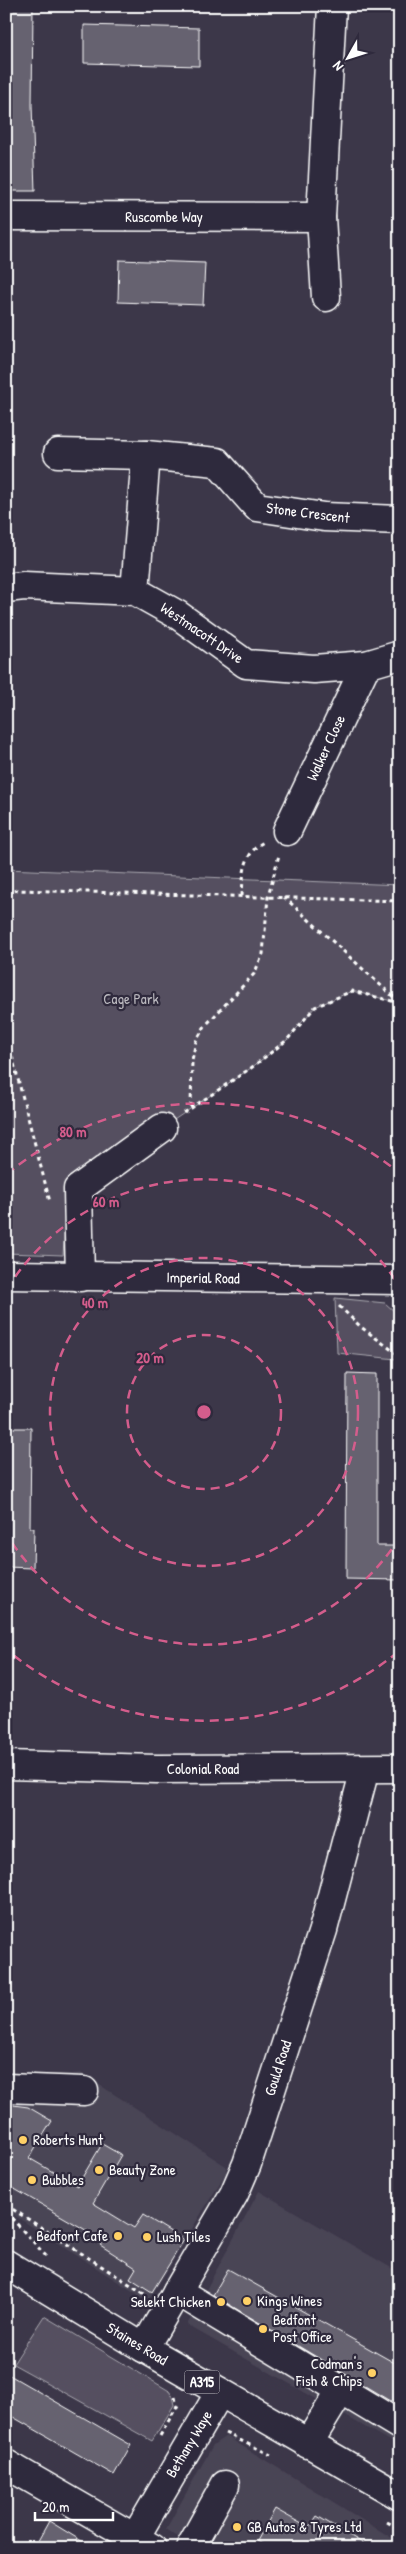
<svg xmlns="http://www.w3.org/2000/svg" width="406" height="2554" viewBox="0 0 406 2554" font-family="'Patrick Hand',sans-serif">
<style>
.built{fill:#494455}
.green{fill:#555060;stroke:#aaa8b0}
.building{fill:#666270;stroke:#fff}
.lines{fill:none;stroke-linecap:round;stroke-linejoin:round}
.minor-casing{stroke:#fff;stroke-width:31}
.major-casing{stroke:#fff;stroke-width:31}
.path{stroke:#fff;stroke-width:3;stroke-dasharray:4 4;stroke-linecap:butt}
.minor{stroke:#2f2a3d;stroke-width:28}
.major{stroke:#2f2a3d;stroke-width:28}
.ring{fill:none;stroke:#d45d8c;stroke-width:2.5;stroke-dasharray:9 6}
.poi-dot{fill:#ffd166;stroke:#2f2a3d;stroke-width:2}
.labels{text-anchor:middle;stroke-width:4.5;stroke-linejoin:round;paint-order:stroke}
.shield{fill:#2f2a3d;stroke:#c1bfc5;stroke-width:1}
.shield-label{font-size:14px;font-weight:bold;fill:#fff}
.street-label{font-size:15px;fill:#fff;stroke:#2f2a3d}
.park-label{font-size:15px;fill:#bbb9bf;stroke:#2f2a3d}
.poi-label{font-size:15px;fill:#fff;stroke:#2f2a3d;text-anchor:start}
.centre{fill:#d45d8c;stroke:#2f2a3d;stroke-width:2.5}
.ring-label{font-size:15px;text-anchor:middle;font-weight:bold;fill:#d45d8c;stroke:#2f2a3d;stroke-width:4.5;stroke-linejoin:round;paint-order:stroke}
</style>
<rect width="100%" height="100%" fill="#3c3749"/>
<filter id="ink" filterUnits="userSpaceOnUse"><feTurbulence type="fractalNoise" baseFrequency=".02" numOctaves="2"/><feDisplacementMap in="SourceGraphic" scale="10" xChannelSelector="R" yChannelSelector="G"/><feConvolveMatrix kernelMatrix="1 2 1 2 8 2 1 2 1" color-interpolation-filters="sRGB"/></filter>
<g filter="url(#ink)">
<!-- built -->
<g class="built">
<polygon points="81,2073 226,2166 226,2173 148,2301 6,2210 6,2079"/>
<polygon points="259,2191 400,2273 400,2447 187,2325"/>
<polygon points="226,2436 400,2543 400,2548 195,2548 166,2529 213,2445"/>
</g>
<!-- green -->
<g class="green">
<polygon points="6,869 400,885 400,1003 352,991 315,1007 287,1040 251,1068 162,1128 138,1132 68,1178 63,1255 6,1253"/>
<polygon points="335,1298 385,1303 395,1312 396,1359 337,1353"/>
<polygon points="44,2316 171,2392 174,2405 152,2441 13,2364"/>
</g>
<!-- building -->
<g class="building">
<polygon points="6,6 33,6 32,105 35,191 6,191"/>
<polygon points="84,25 199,28 199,66 84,63"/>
<polygon points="119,260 205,263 203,305 118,302"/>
<polygon points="347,1373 377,1374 377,1546 400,1546 400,1580 346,1579"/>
<polygon points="6,1428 31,1428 30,1528 34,1528 33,1568 6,1567"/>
<polygon points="6,2104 28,2107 52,2121 29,2158 77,2186 102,2144 121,2155 93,2203 134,2228 143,2215 184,2240 152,2292 130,2278 136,2268 100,2245 102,2242 84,2229 11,2187 6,2195"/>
<polygon points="228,2269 400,2366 400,2407 213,2295"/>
<polygon points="6,2373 131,2445 114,2475 6,2413"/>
<polygon points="275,2509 309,2528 317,2516 371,2548 270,2548 257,2541"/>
<polygon points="49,2521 93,2548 34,2548"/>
</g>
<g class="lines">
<!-- minor casing -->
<g class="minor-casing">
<g id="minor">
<polyline points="6,216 321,217 326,297"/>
<polyline points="321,217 332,6"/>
<polyline points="58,453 146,455 217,462 257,507 324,517 400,520"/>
<polyline points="6,588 24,586 135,591 178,615 246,664 314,669 366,665 400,655"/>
<polyline points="135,591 146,455"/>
<polyline points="287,831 366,665"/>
<polyline points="6,1275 400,1280"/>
<polyline points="80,1277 78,1189 162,1128"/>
<polyline points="6,1765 157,1769 400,1768"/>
<polyline points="6,2088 84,2091"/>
<polyline points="177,2291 399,2425"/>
<polyline points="144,2348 234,2194 247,2164 323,1930 365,1769"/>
<polyline points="308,2444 341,2390"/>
<polyline points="6,2464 152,2548"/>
<polyline points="129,2548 220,2392"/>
<polyline points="190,2548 225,2485"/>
</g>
</g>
<!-- major casing -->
<g class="major-casing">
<polyline id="major" points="6,2264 144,2348 400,2496"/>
</g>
<!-- path -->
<g class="path">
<polyline points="6,893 17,890 400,901"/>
<path d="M242 896C243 877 243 852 264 842"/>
<polyline points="284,897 399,1002"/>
<polyline points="6,1033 50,1202"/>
<polyline points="191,1107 192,1060 196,1041 205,1026 254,974 263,954 268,897 279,855"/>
<polyline points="184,1113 251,1068 287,1040 315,1007 352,991 400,1003"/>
<polyline points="339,1306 361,1327 400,1356"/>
<polyline points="6,2205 145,2294"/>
<polyline points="6,2212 46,2256"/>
<polyline points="175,2397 177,2406 181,2408"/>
<polyline points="225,2433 271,2455"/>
<polyline points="160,2436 177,2406"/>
<polyline points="387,2522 400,2529"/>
</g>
<!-- minor -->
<use href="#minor" class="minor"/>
<!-- major -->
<use href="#major" class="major"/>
</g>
</g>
<!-- distance rings -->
<g class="ring">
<circle cx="204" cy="1412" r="77"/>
<circle cx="204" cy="1412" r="154"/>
<path d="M400 1537A232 232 0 0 1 7 1535M7 1289A232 232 0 0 1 400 1287"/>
<path d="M398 1652A309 309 0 0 1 7 1650M7 1174A309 309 0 0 1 398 1172"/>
</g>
<!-- markers -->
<g class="poi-dot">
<circle cx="23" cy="2140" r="5"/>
<circle cx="99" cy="2170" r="5"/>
<circle cx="32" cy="2180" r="5"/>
<circle cx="118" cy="2236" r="5"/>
<circle cx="147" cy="2237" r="5"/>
<circle cx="247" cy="2301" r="5"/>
<circle cx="221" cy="2302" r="5"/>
<circle cx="263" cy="2329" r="5"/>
<circle cx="372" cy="2373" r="5"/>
<circle cx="237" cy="2527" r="5"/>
</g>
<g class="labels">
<!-- shield labels -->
<rect class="shield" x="184.5" y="2370.5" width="35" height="23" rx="4"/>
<g class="shield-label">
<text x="202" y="2387">A315</text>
</g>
<!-- street labels -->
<g class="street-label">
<text x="164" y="222">Ruscombe Way</text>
<text transform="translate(308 513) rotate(7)" y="5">Stone Crescent</text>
<text transform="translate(202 633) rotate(34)" y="5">Westmacott Drive</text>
<text transform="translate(326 748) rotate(-65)" y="5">Walker Close</text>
<text transform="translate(203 1278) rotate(1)" y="5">Imperial Road</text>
<text x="203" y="1774">Colonial Road</text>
<text transform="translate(278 2068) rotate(-72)" y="5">Gould Road</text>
<text transform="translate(137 2344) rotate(31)" y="5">Staines Road</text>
<text transform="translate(189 2444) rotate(-59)" y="5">Bethany Waye</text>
</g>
<!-- park labels -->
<g class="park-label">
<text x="131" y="1004">Cage Park</text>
</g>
<!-- poi labels -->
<g class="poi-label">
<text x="33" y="2145">Roberts Hunt</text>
<text x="109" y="2175">Beauty Zone</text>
<text x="42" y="2185">Bubbles</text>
<text x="108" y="2241" text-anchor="end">Bedfont Cafe</text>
<text x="157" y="2242">Lush Tiles</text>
<text x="257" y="2306">Kings Wines</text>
<text x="211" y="2307" text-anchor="end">Selekt Chicken</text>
<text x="273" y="2325">Bedfont<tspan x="273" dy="17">Post Office</tspan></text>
<text x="362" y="2369" text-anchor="end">Codman's<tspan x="362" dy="17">Fish &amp; Chips</tspan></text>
<text x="247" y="2532">GB Autos &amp; Tyres Ltd</text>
</g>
</g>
<circle cx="204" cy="1412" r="8" class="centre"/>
<g class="ring-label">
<text x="73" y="1137">80 m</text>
<text x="106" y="1207">60 m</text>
<text x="95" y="1308">40 m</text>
<text x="150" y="1363">20 m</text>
</g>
<!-- margin -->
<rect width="406" height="2554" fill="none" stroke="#2f2a3d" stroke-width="25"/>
<rect x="12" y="12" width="381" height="2529" fill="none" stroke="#fff" stroke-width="2" filter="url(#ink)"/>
<!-- north arrow -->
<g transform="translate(348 58) rotate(231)" stroke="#2f2a3d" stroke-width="4" paint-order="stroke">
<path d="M0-4L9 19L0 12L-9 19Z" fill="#ffffff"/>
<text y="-8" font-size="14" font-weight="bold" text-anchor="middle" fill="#ffffff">N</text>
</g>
<!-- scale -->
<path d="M35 2512v8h78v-8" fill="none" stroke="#ffffff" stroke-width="2.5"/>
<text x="42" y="2512" font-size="15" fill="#ffffff" stroke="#2f2a3d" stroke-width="4" paint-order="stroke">20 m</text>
</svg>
